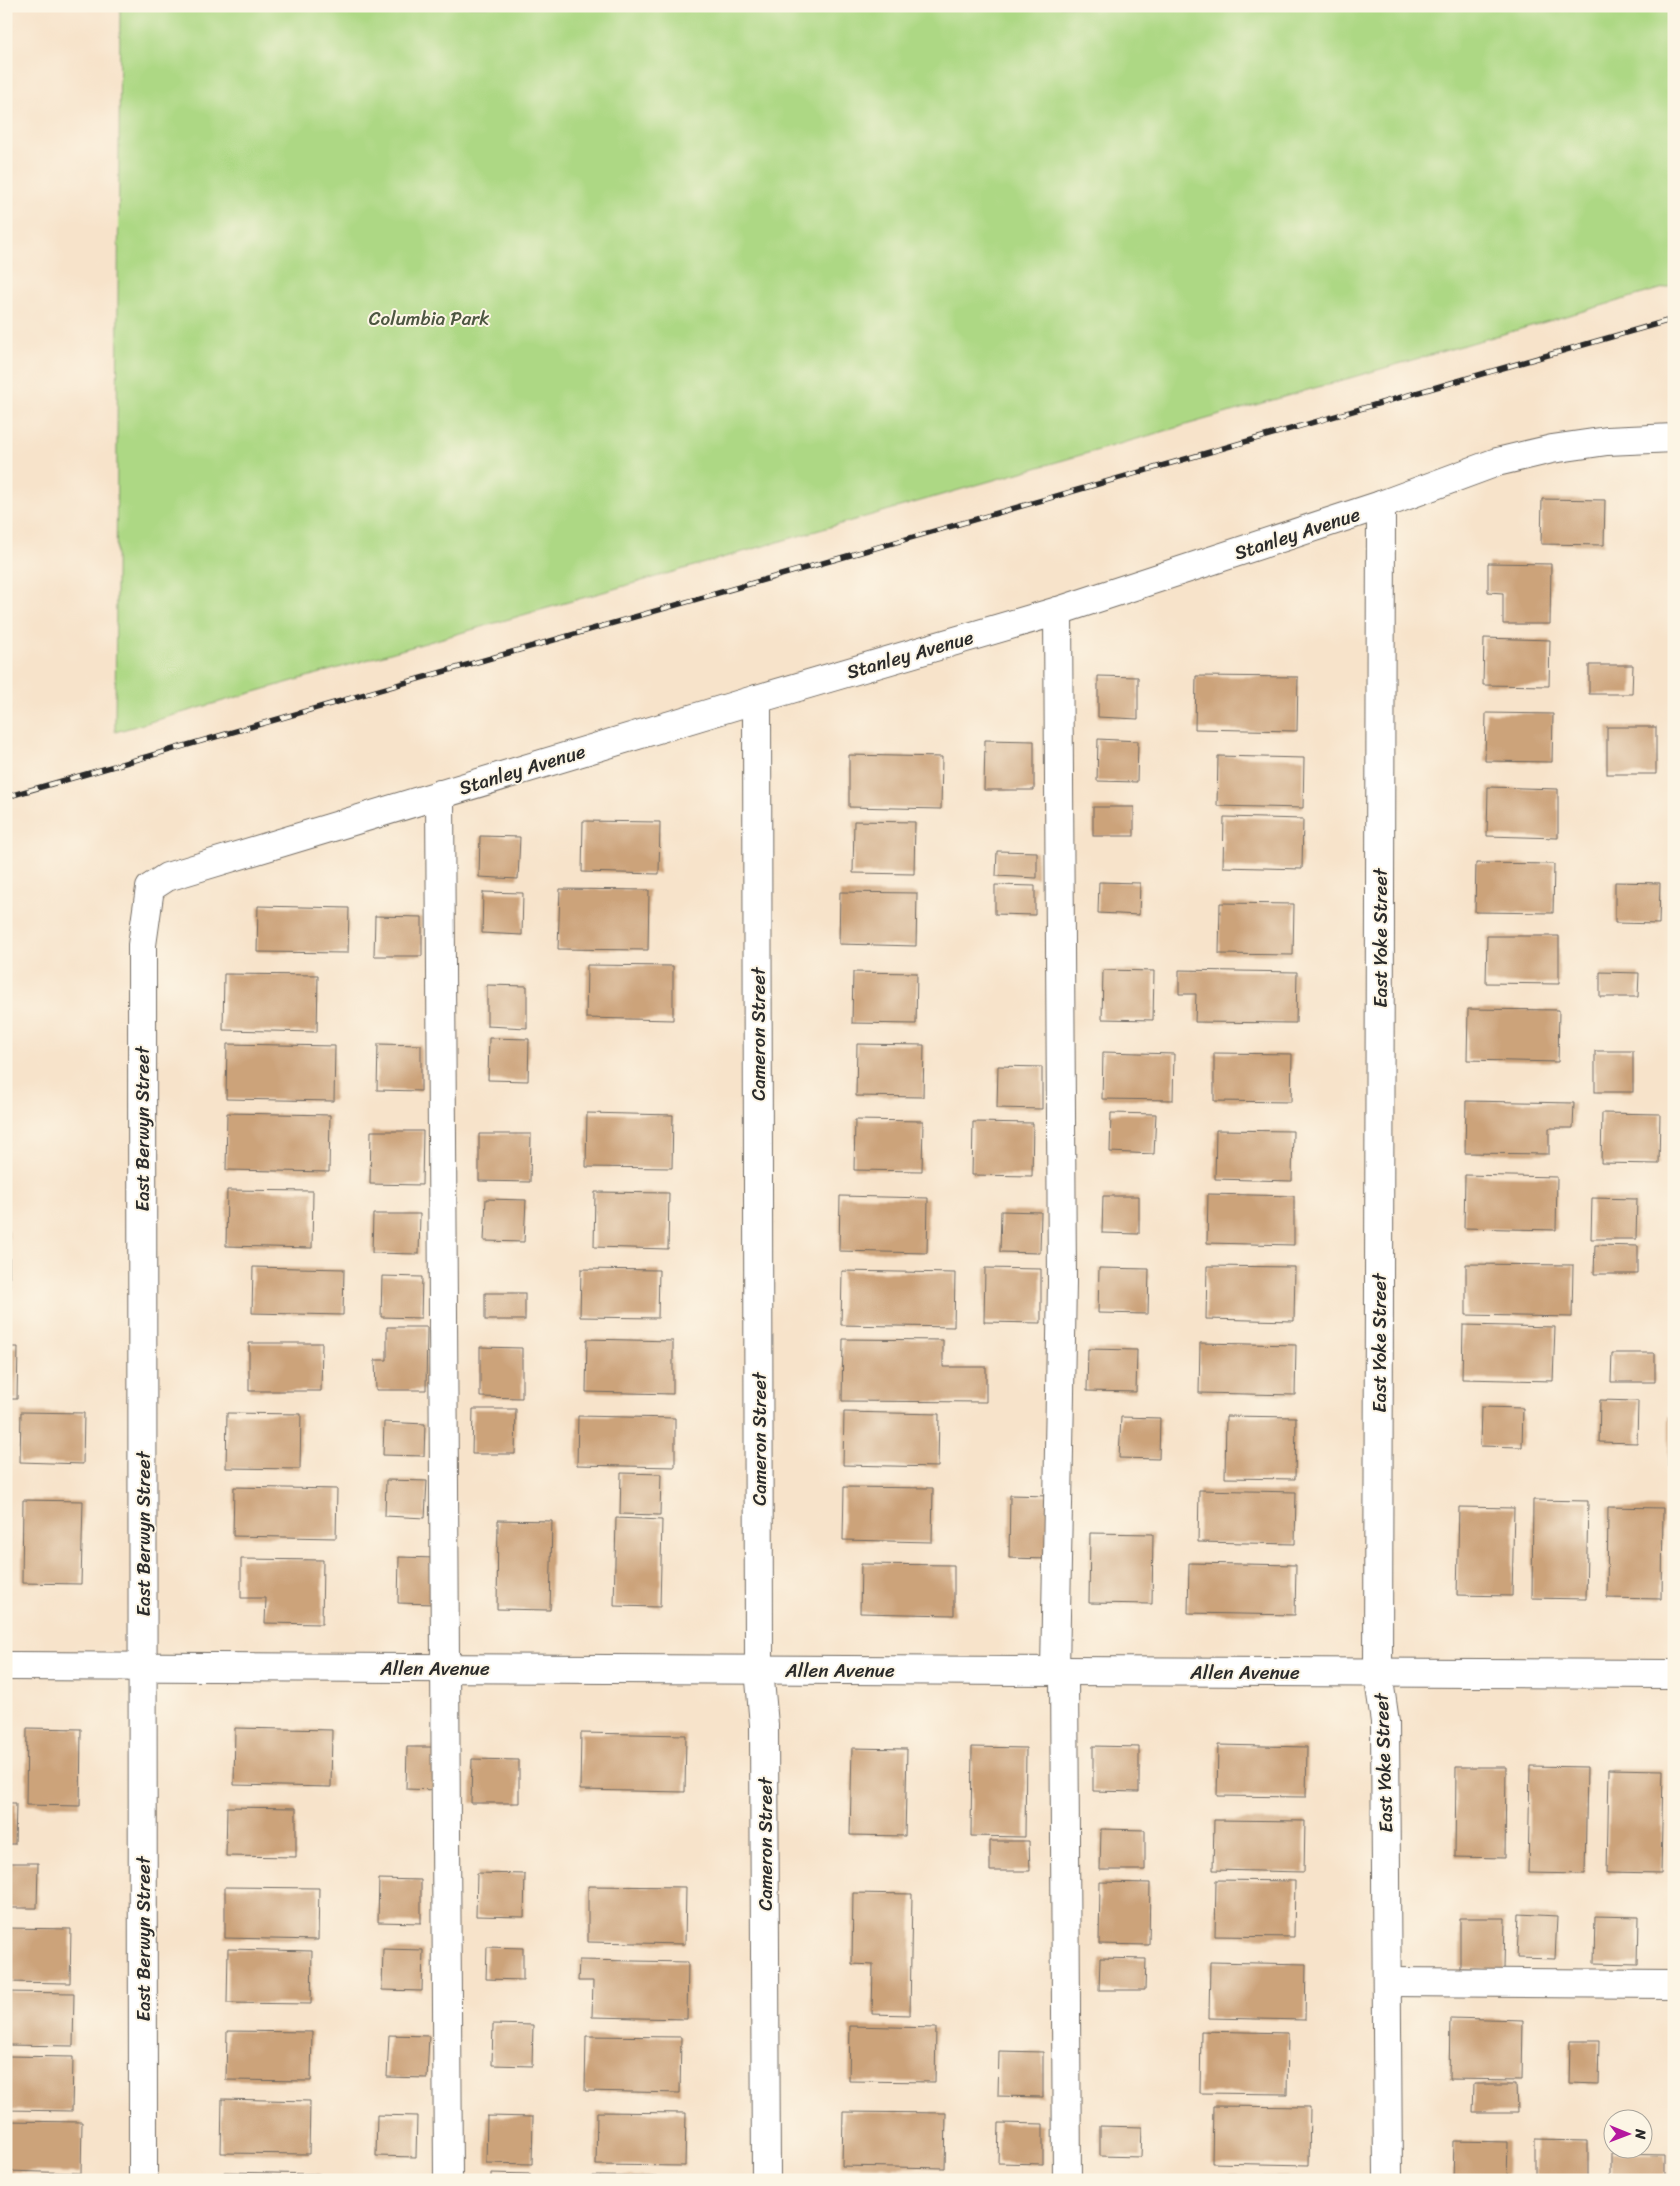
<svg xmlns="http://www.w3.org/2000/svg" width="1680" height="2186" viewBox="0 0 1680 2186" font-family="Sriracha,sans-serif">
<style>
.green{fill:#add884;stroke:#6c8258}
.building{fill:#cca37a}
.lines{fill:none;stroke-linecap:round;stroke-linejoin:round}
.minor-casing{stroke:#726b63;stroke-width:30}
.minor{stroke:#fff;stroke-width:28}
.rail-casing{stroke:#2b2b2b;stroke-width:5.5}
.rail{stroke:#fcf5e5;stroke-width:4;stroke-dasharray:11;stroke-linecap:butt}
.labels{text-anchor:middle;stroke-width:4;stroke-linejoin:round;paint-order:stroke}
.park-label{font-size:19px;fill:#4c5641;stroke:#fcf5e5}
.street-label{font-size:19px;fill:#2b2b2b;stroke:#fcf5e5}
</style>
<rect width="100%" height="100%" fill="#fcf5e5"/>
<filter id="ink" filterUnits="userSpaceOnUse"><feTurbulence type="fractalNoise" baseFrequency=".02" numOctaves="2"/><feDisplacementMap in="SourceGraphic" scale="10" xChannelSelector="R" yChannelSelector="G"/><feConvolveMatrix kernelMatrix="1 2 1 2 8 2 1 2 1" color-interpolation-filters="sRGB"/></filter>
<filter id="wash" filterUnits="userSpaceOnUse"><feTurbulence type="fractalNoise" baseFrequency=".0096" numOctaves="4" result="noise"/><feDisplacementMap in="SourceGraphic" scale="20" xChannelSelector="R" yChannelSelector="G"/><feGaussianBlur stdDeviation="1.12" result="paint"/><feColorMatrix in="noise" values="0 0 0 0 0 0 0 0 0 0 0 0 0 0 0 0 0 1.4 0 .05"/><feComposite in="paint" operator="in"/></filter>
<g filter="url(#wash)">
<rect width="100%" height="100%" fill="#f7e3ca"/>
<!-- green -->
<polygon class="green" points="120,6 1674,6 1674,285 115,732"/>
<g id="blocks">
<!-- building -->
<g class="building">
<polygon points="1542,499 1605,500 1604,545 1541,544"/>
<polygon points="1488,563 1551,564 1550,624 1503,624 1503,593 1488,592"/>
<polygon points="1484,638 1550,640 1549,686 1483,685"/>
<polygon points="1589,665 1633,665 1632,694 1589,694"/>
<polygon points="1098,676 1138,677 1138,719 1098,717"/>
<polygon points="1196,676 1298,677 1297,731 1195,729"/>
<polygon points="1486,713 1553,714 1552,762 1485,761"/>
<rect x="1607" y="727" width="49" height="47"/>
<polygon points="1098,739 1138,741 1137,782 1097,781"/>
<polygon points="985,740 1034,741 1034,790 984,790"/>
<polygon points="849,755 942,757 941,809 849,807"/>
<polygon points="1218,756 1304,758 1303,808 1217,806"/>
<polygon points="1488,787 1558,789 1558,838 1487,836"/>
<rect x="1093" y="807" width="41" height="29"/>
<polygon points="1224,817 1303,819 1302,869 1223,867"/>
<polygon points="583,821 660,822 659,874 582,872"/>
<polygon points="854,821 915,822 914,874 853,873"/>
<polygon points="480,836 520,837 518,879 479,877"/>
<polygon points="997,851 1037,852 1037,878 996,876"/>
<polygon points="1476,863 1554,864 1553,913 1475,912"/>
<polygon points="1099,882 1140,883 1139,915 1098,913"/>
<polygon points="1615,882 1660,883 1659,924 1615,923"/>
<polygon points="995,885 1035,886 1035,915 995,914"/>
<polygon points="560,889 649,890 648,950 558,949"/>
<polygon points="483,892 523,893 522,935 482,933"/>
<polygon points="840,892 917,893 916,946 839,944"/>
<polygon points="1220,903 1294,904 1293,955 1219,954"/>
<polygon points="258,906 349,908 348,953 257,952"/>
<polygon points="375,916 422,917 422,956 374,956"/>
<polygon points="1487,936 1559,936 1559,984 1486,983"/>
<polygon points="587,965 673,966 673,1020 586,1018"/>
<polygon points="1103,970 1154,971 1153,1020 1102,1019"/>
<polygon points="1179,970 1297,972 1296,1023 1195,1022 1196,994 1179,994"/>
<polygon points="853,972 917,973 916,1024 852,1023"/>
<polygon points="1600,972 1639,973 1638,997 1600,997"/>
<polygon points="224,974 318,975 317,1032 223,1030"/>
<polygon points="487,985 527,986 527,1028 487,1026"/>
<polygon points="1468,1009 1559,1010 1558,1062 1467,1060"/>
<polygon points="489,1038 529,1039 528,1081 488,1080"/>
<polygon points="227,1044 335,1046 334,1101 226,1099"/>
<polygon points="378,1044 421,1045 421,1091 377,1090"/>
<polygon points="857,1044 924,1045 923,1097 856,1096"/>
<rect x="1595" y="1051" width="38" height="41"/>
<polygon points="1103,1052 1174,1054 1173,1100 1102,1099"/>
<polygon points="1214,1053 1292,1054 1291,1102 1214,1101"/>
<polygon points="998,1066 1042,1067 1042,1109 997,1108"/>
<polygon points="1466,1101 1574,1103 1573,1128 1549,1128 1549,1154 1465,1153"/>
<polygon points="227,1113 330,1115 329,1172 226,1170"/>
<polygon points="587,1113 673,1115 672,1168 586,1167"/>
<polygon points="1111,1113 1156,1114 1154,1154 1110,1152"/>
<polygon points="1602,1113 1660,1114 1659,1164 1601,1163"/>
<polygon points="855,1120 923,1121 922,1171 854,1170"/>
<polygon points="973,1122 1033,1123 1032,1176 972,1175"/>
<polygon points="1216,1130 1293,1131 1292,1181 1215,1179"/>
<polygon points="371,1131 423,1131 422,1185 370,1184"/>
<polygon points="479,1134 531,1134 530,1182 479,1181"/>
<polygon points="1465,1175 1557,1177 1556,1230 1464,1228"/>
<polygon points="227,1190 313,1191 312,1248 226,1246"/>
<polygon points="595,1192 669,1193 668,1249 594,1247"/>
<polygon points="1208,1194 1294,1196 1294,1245 1207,1243"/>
<polygon points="840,1196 928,1198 927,1253 839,1251"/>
<polygon points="1103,1196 1139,1196 1139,1234 1102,1233"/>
<polygon points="1592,1198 1637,1199 1636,1239 1591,1239"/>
<polygon points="486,1199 526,1200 524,1242 484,1241"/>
<polygon points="1001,1211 1041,1212 1040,1253 1000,1252"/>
<polygon points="373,1214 420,1214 419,1254 372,1253"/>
<polygon points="6,1230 9,1230 10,1306 6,1306"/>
<polygon points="1595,1245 1638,1246 1638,1274 1594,1274"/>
<polygon points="1466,1264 1573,1265 1572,1317 1466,1315"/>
<polygon points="1207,1266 1295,1267 1294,1321 1206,1319"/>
<polygon points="253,1267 344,1269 343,1315 252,1313"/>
<polygon points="985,1268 1041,1269 1041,1323 984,1322"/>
<polygon points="1099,1268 1149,1269 1148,1314 1098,1313"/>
<polygon points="581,1269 659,1270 658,1318 580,1317"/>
<polygon points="842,1271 955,1273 954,1327 841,1325"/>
<polygon points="382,1276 422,1277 421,1318 381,1317"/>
<rect x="485" y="1293" width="40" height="27"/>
<polygon points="1463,1325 1555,1327 1553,1381 1462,1379"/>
<polygon points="387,1327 427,1327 426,1390 376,1390 375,1360 387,1360"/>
<polygon points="587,1339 673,1341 673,1394 586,1392"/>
<polygon points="843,1339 943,1340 943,1367 986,1367 986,1402 842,1401"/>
<polygon points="249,1343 322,1343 321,1391 249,1391"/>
<polygon points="1200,1343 1296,1345 1295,1395 1199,1393"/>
<polygon points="6,1347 18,1347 17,1399 6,1399"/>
<polygon points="480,1347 522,1348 522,1398 480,1397"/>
<polygon points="1088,1349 1137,1350 1136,1392 1087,1391"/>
<polygon points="1612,1353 1655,1353 1655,1382 1611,1382"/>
<polygon points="1600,1400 1638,1401 1637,1443 1599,1442"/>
<polygon points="1481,1407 1523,1408 1522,1447 1480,1446"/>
<polygon points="473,1409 516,1409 515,1454 472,1454"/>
<polygon points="21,1412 84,1413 83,1464 20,1462"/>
<polygon points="844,1412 939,1414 938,1467 843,1465"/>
<polygon points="227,1413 301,1414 300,1469 226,1468"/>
<polygon points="578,1416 675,1418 675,1467 577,1465"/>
<polygon points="1226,1416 1296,1417 1295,1479 1225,1478"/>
<polygon points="1121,1417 1160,1418 1159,1459 1119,1458"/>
<polygon points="1669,1417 1674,1417 1674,1466 1668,1466"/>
<polygon points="384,1422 425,1424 424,1456 383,1455"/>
<polygon points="621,1473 661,1474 660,1515 620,1514"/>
<polygon points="386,1480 427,1481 425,1518 385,1516"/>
<polygon points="234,1487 337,1489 336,1538 233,1536"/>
<polygon points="844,1487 933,1488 932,1542 843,1540"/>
<polygon points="1199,1490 1296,1492 1295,1544 1198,1542"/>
<polygon points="1010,1495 1049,1496 1048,1559 1009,1558"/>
<polygon points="23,1500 83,1501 81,1584 22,1583"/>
<polygon points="1533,1500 1588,1501 1586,1599 1532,1598"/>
<polygon points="1459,1507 1514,1508 1512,1596 1457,1595"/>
<polygon points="1608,1507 1663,1508 1662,1599 1607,1598"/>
<polygon points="616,1518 662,1520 660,1607 614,1606"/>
<polygon points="498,1520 552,1521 550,1610 497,1609"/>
<polygon points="1090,1533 1153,1534 1152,1604 1089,1603"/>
<polygon points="399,1557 436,1558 435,1604 398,1603"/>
<polygon points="241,1559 323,1560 322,1624 265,1623 266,1598 241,1598"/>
<polygon points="1189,1563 1296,1565 1295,1615 1188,1613"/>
<polygon points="861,1564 954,1565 954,1615 860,1613"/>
<polygon points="27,1728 81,1729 80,1806 26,1805"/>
<polygon points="235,1728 332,1730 331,1787 234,1785"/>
<polygon points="581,1733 686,1735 685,1792 580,1790"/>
<polygon points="1218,1745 1307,1747 1306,1797 1217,1796"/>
<polygon points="1093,1746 1139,1747 1139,1792 1093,1791"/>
<polygon points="407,1747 438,1747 438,1790 406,1789"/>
<polygon points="972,1747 1026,1748 1025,1837 971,1836"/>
<polygon points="852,1748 907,1749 905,1836 850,1835"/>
<polygon points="472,1759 519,1760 519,1803 471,1803"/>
<polygon points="1530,1766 1587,1767 1585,1874 1528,1873"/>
<polygon points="1456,1767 1506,1767 1505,1858 1455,1857"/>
<polygon points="1609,1769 1663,1770 1661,1874 1607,1873"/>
<polygon points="6,1803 16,1803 15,1844 6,1844"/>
<polygon points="227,1807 296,1808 296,1857 226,1856"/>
<polygon points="1214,1820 1305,1821 1304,1872 1213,1870"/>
<polygon points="1101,1829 1145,1830 1145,1870 1100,1870"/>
<polygon points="990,1841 1029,1841 1030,1871 990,1871"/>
<polygon points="6,1863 38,1863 37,1908 6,1908"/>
<polygon points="477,1873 525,1874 524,1917 476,1916"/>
<polygon points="379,1879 421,1880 421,1923 378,1922"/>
<polygon points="1216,1880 1295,1881 1294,1937 1215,1936"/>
<polygon points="1100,1882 1150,1883 1149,1945 1099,1944"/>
<polygon points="588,1886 686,1887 685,1944 588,1942"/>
<polygon points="225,1887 319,1888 318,1940 225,1938"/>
<polygon points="853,1893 912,1894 910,2015 872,2014 873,1965 852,1964"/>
<polygon points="1519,1914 1557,1916 1555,1959 1517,1958"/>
<polygon points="1595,1916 1639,1917 1638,1964 1594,1963"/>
<polygon points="1460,1918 1505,1918 1504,1969 1460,1968"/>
<polygon points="6,1928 71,1929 70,1983 6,1982"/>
<polygon points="487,1947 523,1948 523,1980 486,1979"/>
<polygon points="228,1949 312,1951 311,2004 227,2003"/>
<polygon points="383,1949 423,1950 422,1991 382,1990"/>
<polygon points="1100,1958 1146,1959 1145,1990 1099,1990"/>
<polygon points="579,1960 688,1962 687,2019 592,2017 593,1981 578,1981"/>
<polygon points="1210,1962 1306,1964 1305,2020 1209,2018"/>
<polygon points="6,1992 74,1993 73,2046 6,2045"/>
<polygon points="1450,2018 1523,2020 1522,2080 1449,2079"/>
<polygon points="493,2024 533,2025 532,2066 492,2065"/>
<polygon points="850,2026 936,2028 935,2082 849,2081"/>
<polygon points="227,2031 312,2032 311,2081 226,2080"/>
<polygon points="1201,2031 1288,2033 1287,2094 1200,2093"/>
<polygon points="389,2035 429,2036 427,2078 387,2077"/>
<polygon points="586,2036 681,2037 680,2093 585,2091"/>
<polygon points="1570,2041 1599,2041 1598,2085 1569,2084"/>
<polygon points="999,2051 1043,2052 1043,2097 998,2096"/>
<polygon points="6,2056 73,2057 72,2111 6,2110"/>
<polygon points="1474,2084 1516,2084 1517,2113 1473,2113"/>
<polygon points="222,2099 310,2101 309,2154 221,2153"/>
<polygon points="1213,2106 1310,2107 1309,2165 1212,2163"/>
<polygon points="597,2112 686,2113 685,2166 596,2165"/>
<polygon points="843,2112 946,2113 945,2168 842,2166"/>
<polygon points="377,2115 417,2116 416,2157 376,2156"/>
<polygon points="487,2116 533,2117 532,2164 486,2163"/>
<polygon points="6,2121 82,2122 81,2173 6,2171"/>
<polygon points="999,2123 1043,2124 1043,2164 998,2163"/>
<polygon points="1100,2126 1142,2127 1141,2157 1100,2156"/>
<polygon points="1535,2140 1588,2141 1588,2180 1535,2180"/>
<polygon points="1454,2141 1508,2142 1507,2180 1453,2180"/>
<polygon points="1611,2153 1665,2154 1665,2180 1611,2180"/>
<polygon points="224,2172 320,2174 320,2180 224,2180"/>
<polygon points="491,2173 530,2174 530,2180 491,2180"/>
<polygon points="593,2176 671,2177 671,2180 593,2180"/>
<polygon points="1213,2176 1301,2177 1301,2180 1213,2180"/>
</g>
</g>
</g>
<g filter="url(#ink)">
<use href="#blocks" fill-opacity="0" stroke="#726b63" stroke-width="1"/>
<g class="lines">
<!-- minor casing -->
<g class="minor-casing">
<g id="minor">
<polyline points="1381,505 1378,1673 1385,1722 1388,2180"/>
<polyline points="757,699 759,1669 764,1725 766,2180"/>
<polyline points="440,794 448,2180"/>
<polyline points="6,1666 1674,1674"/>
<polyline points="1055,1671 1062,1282 1058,611"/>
<polyline points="1064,1671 1067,2180"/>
<polyline points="1387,1982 1674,1984"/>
<polyline points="143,2180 142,945 150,888 167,877 757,699 1058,611 1381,505 1497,462 1552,449 1607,441 1674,438"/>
</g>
</g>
<!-- minor -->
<use href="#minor" class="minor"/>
<!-- rail casing -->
<g class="rail-casing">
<polyline id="rail" points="6,797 1674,319"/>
</g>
<!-- rail -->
<use href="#rail" class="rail"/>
</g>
</g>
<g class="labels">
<!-- park labels -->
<g class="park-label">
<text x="429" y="325">Columbia Park</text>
</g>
<!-- street labels -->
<g class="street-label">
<text transform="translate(1297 533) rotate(-18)" y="7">Stanley Avenue</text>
<text transform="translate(910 654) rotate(-16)" y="7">Stanley Avenue</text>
<text transform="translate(522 769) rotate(-17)" y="7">Stanley Avenue</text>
<text transform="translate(1380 938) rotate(-90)" y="7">East Yoke Street</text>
<text transform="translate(758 1034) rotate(-90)" y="7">Cameron Street</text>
<text transform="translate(142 1129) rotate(-90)" y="7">East Berwyn Street</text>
<text transform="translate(1379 1343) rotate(-90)" y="7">East Yoke Street</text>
<text transform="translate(759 1439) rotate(-90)" y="7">Cameron Street</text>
<text transform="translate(143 1534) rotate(-90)" y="7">East Berwyn Street</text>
<text x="435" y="1675">Allen Avenue</text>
<text x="840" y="1677">Allen Avenue</text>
<text x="1245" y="1679">Allen Avenue</text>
<text transform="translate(1383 1763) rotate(-92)" y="7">East Yoke Street</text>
<text transform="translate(765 1844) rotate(-90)" y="7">Cameron Street</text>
<text transform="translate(143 1939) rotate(-90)" y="7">East Berwyn Street</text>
</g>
</g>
<!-- margin -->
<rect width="1680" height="2186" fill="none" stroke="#fcf5e5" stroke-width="25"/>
<!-- north arrow -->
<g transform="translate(1628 2134) rotate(91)"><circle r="24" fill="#fcf5e5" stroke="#a8a49b"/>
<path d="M0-4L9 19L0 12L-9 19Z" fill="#b5179e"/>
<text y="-8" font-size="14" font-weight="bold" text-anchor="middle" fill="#2b2b2b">N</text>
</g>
</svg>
